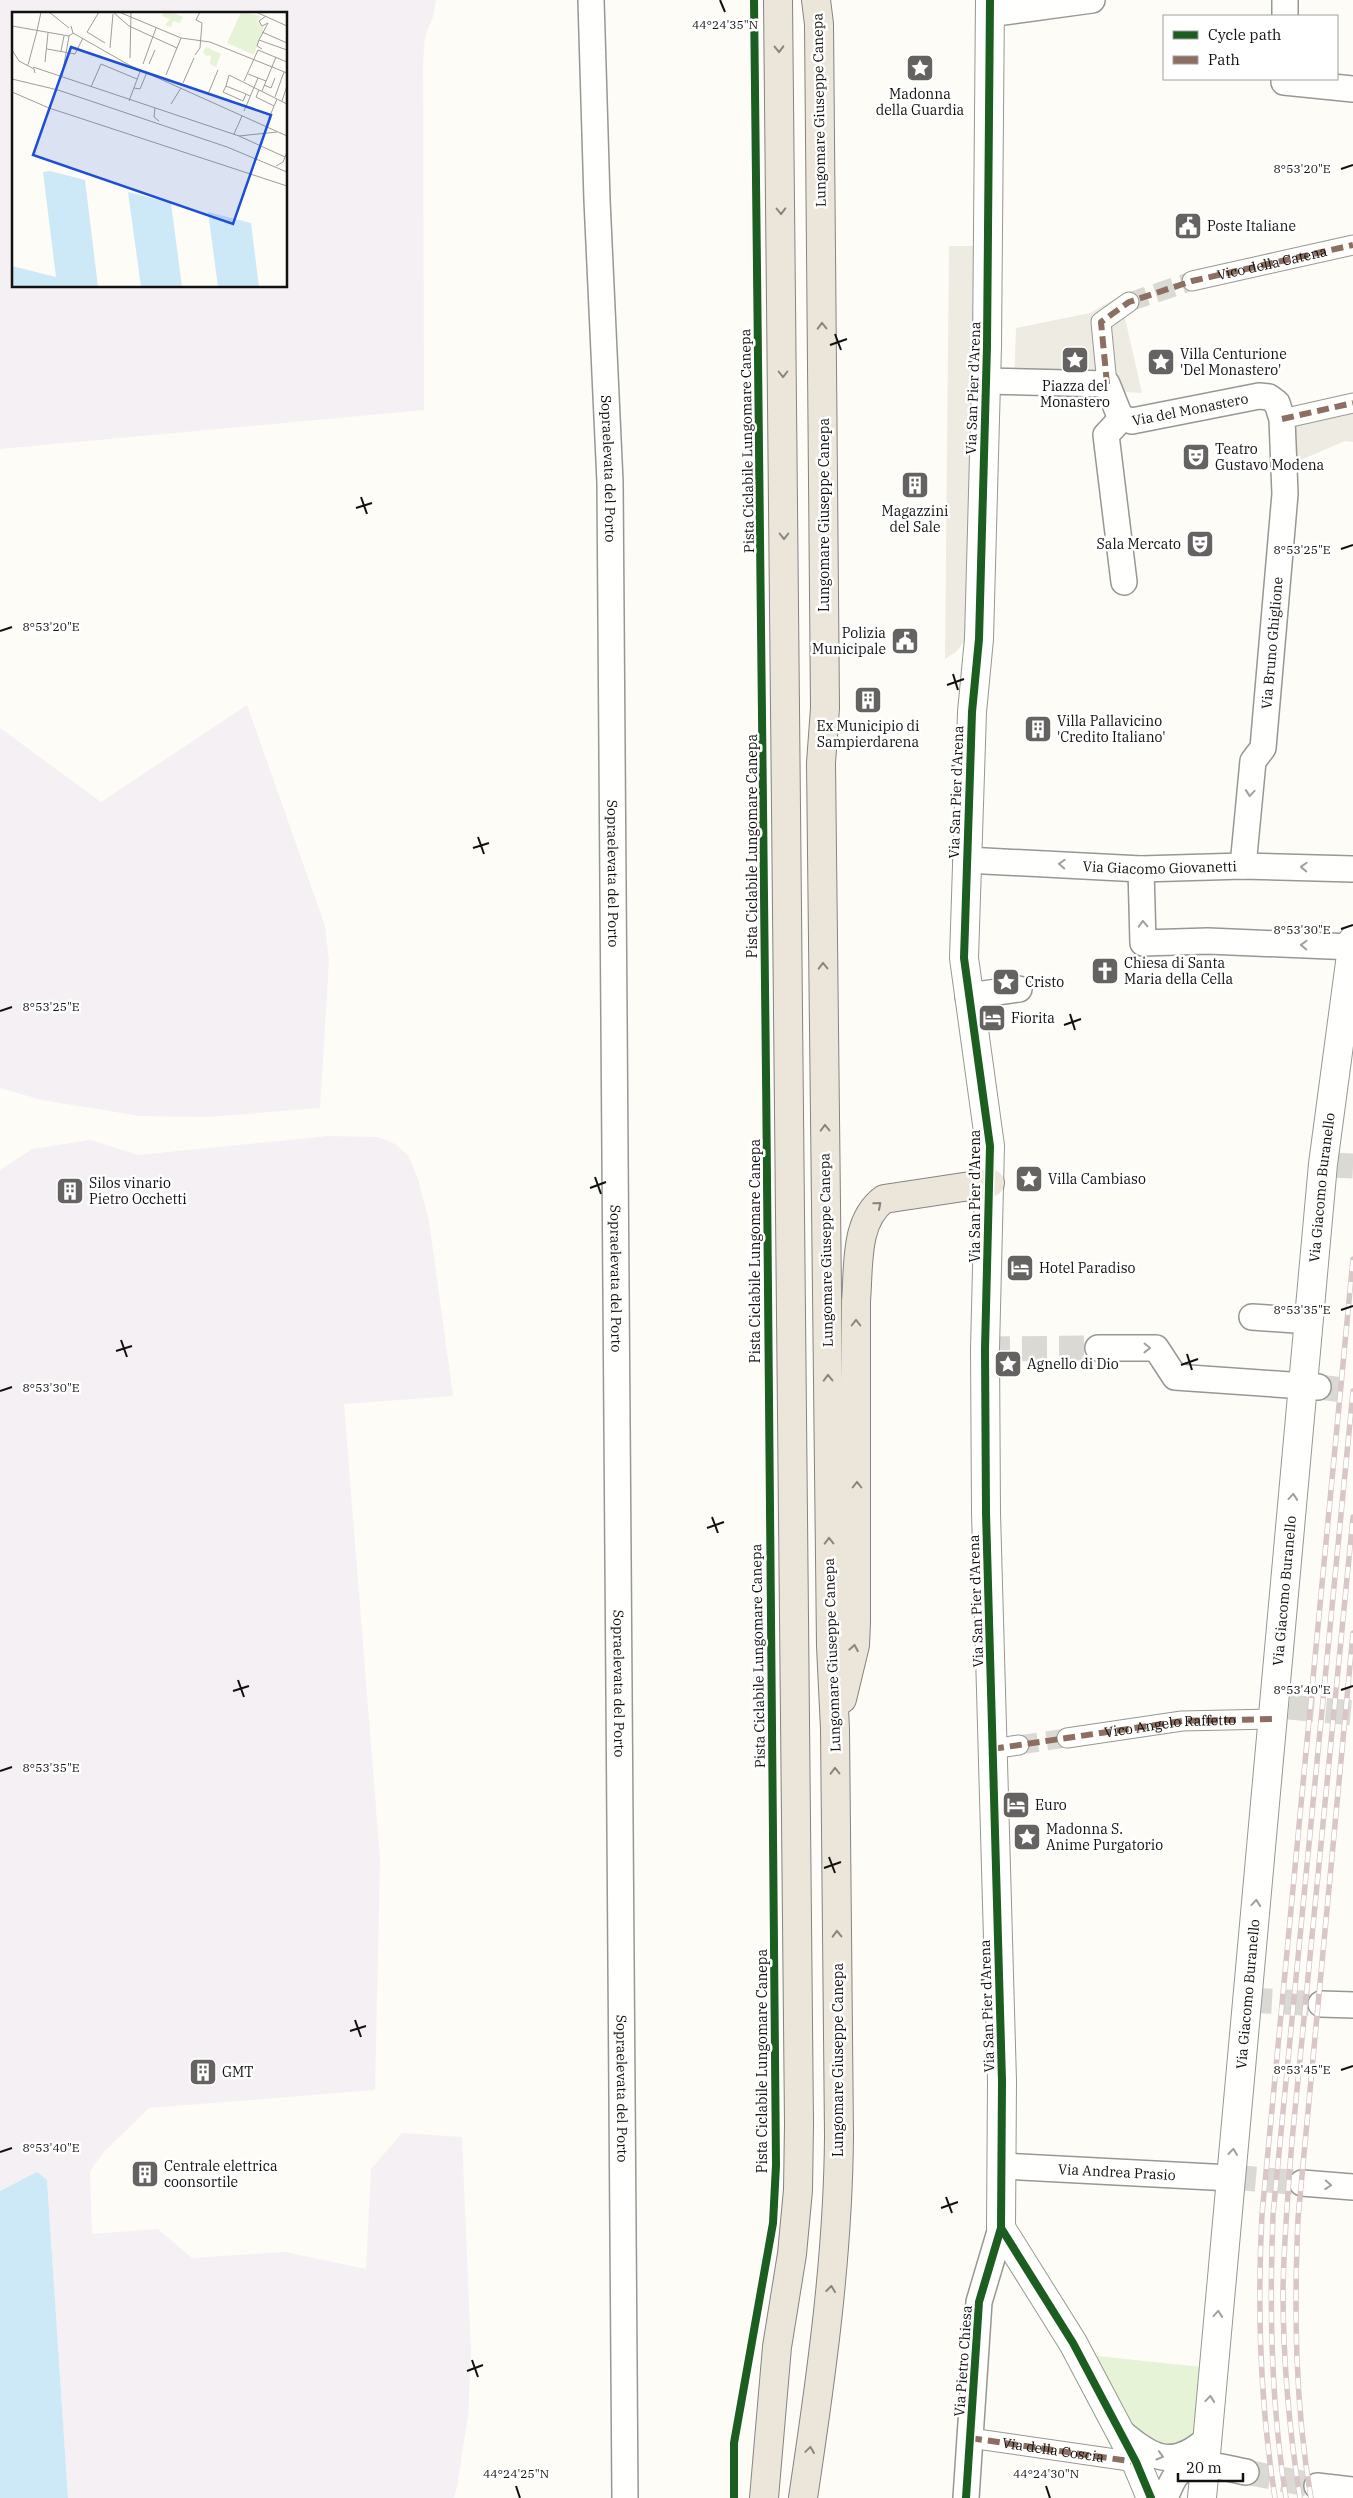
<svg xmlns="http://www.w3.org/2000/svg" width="1353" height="2498" viewBox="0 0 1353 2498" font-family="'IBM Plex Serif',serif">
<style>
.industrial{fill:#f5f0f3;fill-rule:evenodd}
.green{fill:#e7f3d7}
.plaza{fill:#edebe2}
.water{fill:#cde8f7}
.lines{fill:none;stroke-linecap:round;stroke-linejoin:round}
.pedestrian-tunnel{stroke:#dad9d4;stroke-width:19;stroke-dasharray:19 9;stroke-linecap:butt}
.minor-tunnel{stroke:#dad9d4;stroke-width:25;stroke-dasharray:25 12;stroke-linecap:butt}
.pedestrian-casing{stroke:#979795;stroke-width:21}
.minor-casing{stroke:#979795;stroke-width:28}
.tertiary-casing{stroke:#979795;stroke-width:30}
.trunk-casing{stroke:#858482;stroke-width:30}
.pedestrian{stroke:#fffffe;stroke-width:19}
.minor{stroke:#fffffe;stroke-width:25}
.tertiary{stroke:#fffffe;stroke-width:28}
.trunk{stroke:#ece5da;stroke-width:28}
.rail-casing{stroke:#d9c6c7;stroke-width:5.5}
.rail{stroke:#fff;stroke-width:4;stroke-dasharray:11;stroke-linecap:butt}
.quiet{stroke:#8d6e63;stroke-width:6;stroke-dasharray:12 6;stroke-linecap:butt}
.cycleway-casing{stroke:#fff;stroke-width:11}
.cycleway{stroke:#1b5e20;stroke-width:8}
.oneway{stroke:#898680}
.oneway2{stroke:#a0a09f}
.ticks{fill:none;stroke:#111;stroke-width:2}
.labels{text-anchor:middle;stroke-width:5;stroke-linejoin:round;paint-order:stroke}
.poi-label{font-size:14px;fill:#111;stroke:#fff;text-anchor:start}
.street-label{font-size:14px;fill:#111;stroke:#fff}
.inset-road{fill:none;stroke:#9f9e9b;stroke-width:1}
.view{fill:#1d4ed8;fill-opacity:0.15;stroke:#1d4ed8;stroke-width:2.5}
.inset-edge{fill:none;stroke:#111;stroke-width:2.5}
.ticks-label{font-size:12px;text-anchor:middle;fill:#111;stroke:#fff;stroke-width:5;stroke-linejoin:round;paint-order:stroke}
</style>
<rect width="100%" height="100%" fill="#fdfcf7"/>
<!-- industrial -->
<g class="industrial">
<path d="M0 0H436L433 17 425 36 423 61 424 410 0 449ZM14 14H286V286H14Z"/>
<polygon points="247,705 325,926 329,961 320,1108 209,1117 140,1116 42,1100 0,1088 0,728 101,802"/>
<polygon points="328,1136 379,1137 395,1144 408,1155 418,1179 429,1221 453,1396 344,1404 380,1859 375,2090 149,2108 104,2152 90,2171 92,2234 158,2229 192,2258 285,2252 366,2269 371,2169 402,2133 462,2137 471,2353 468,2416 457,2486 454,2498 68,2498 47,2180 37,2172 0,2191 0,1170 32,1149 91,1140 138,1155"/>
</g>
<!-- green -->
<polygon class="green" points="1097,2356 1202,2367 1197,2435 1170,2451 1128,2426"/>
<!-- plaza -->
<g class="plaza">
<polygon points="949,246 975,246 966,639 956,652 945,659"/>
<polygon points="1120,296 1142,393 1014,386 1016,328 1090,313"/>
<polygon points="1353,397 1353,442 1345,441 1289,465 1289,418"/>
</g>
<!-- water -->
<polygon class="water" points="37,2172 47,2180 68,2498 0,2498 0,2191"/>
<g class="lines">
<!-- pedestrian-tunnel -->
<g class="pedestrian-tunnel">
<polyline points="1129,302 1192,281"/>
<polyline points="1019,1745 1067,1738"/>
</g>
<!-- minor-tunnel -->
<g class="minor-tunnel">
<polyline points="1331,1165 1353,1166"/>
<polyline points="985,1349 1098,1348"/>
<polyline points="1318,1387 1353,1391"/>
<polyline points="1289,1707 1353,1713"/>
<polyline points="1247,2000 1321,2004"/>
<polyline points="1231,2177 1302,2183"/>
<polyline points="1246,2472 1317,2486"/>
</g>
<!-- pedestrian casing -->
<g class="pedestrian-casing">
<g id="pedestrian">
<path id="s1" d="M1192 281 1353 245"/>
<polyline points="1107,384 1101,322 1129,302"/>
<polyline points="1282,419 1353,403"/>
<path id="s2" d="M1067 1738 1182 1721 1273 1719"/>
<polyline points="992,1749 1019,1745"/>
<path id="s3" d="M970 2438 1136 2462"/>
</g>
</g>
<!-- minor casing -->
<g class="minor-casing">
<g id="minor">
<path id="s4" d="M591 0 597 200 610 482 625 2498"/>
<polyline points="989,14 1092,0"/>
<polyline points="1285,16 1285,0"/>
<polyline points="1284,79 1284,82 1353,89"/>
<path id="s5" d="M985 381 1107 384 1119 414 1122 418 1132 421 1259 396 1269 397 1277 403 1282 419 1285 494 1263 748 1253 761 1243 866"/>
<polyline points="1122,418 1106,435 1124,582"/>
<path id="s6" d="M966 860 1141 869 1243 866 1353 869"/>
<polyline points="1141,869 1143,943 1208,941 1353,947"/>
<polyline points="968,996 1019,989"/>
<polyline points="1252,1317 1309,1321"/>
<polyline points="1098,1348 1156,1348 1175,1377 1318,1387"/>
<polyline points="1321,2004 1353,2005"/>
<path id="s7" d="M1002 2166 1231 2178"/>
<polyline points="1302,2183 1353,2187"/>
<path d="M1120 2431C1151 2458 1172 2470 1206 2440"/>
<polyline points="1317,2486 1353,2490"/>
<polyline points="966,2498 979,2302 1001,2228"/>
<path d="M1165 2498C1168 2491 1171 2483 1175 2477 1191 2456 1225 2468 1246 2472"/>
</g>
</g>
<!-- tertiary casing -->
<g class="tertiary-casing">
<g id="tertiary">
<polyline points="990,0 987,346 979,639 972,712 964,958 990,1146 985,1349 986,1513 1002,2081 1001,2228 1073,2343 1136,2462 1151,2498"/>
<path id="s8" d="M1202 2498 1323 1164 1353 940"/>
</g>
</g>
<!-- trunk casing -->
<g class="trunk-casing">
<g id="trunk">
<path d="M842 1699 855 1645 856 1622V1301C859 1267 854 1221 884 1199L990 1183"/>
<polyline points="764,2498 777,2347 792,2254 798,2190 799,2124 778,0"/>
<path d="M803 2498C821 2378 838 2258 839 2136L835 1729 831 1646 821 763 825 708 819 24 816 0"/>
</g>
</g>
<!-- pedestrian -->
<use href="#pedestrian" class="pedestrian"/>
<!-- minor -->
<use href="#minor" class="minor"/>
<!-- tertiary -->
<use href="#tertiary" class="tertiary"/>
<!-- trunk -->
<use href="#trunk" class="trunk"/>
<!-- rail casing -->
<g class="rail-casing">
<g id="rail">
<path d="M1275 2498C1260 2403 1257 2309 1262 2214L1353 1259"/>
<path d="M1286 2498C1271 2404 1269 2310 1273 2215L1353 1391"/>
<path d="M1300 2498C1289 2429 1283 2359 1283 2289 1284 2240 1288 2190 1292 2141L1353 1517"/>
<path d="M1311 2498C1295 2405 1294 2311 1298 2218L1353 1633"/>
</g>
</g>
<!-- rail -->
<use href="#rail" class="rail"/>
<!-- quiet -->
<g class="quiet">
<polyline points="1107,384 1101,322 1129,302 1192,281 1353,245"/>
<polyline points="1282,419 1353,403"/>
<polyline points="992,1749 1182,1721 1273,1719"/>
<polyline points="970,2438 1136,2462"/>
</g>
<!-- cycleway casing -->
<g class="cycleway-casing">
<g id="cycleway">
<polyline points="990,0 987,346 979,639 972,712 964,958 990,1146 985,1349 986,1513 1002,2081 1001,2228 1073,2343 1136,2462 1151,2498"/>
<path d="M734 2498V2443L773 2223 776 2165C767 1443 766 722 754 0"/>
<polyline points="966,2498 979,2302 1001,2228"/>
</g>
</g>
<!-- cycleway -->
<use href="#cycleway" class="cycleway"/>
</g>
<!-- one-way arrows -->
<defs><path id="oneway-chevron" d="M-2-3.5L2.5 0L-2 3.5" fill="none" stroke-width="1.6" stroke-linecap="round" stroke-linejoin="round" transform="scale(1.25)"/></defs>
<g class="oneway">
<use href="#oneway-chevron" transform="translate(779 49) rotate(89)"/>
<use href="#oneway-chevron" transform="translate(781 211) rotate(89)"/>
<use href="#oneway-chevron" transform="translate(822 326) rotate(-91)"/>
<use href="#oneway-chevron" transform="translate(783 374) rotate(90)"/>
<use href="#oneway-chevron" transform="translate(784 536) rotate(90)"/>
<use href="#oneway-chevron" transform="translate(823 966) rotate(-91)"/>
<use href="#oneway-chevron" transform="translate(825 1128) rotate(-91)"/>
<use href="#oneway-chevron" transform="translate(878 1205) rotate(-41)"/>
<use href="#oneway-chevron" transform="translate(856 1323) rotate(-90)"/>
<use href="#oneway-chevron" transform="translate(828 1378) rotate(-91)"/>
<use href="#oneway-chevron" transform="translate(857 1485) rotate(-90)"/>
<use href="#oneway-chevron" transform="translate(829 1541) rotate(-91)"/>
<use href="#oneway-chevron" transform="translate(854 1648) rotate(-80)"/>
<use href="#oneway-chevron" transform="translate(835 1771) rotate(-91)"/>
<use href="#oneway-chevron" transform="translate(837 1934) rotate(-91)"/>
<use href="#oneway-chevron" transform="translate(831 2289) rotate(-83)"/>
<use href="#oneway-chevron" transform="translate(810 2450) rotate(-82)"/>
</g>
<g class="oneway2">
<use href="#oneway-chevron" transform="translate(1250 793) rotate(95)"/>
<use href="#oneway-chevron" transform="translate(1062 864) rotate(-177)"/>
<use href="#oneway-chevron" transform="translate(1304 867) rotate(-178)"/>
<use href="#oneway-chevron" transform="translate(1143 924) rotate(-92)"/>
<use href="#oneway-chevron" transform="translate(1304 945) rotate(-178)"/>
<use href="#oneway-chevron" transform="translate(1147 1348) rotate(1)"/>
<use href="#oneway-chevron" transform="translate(1293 1497) rotate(-85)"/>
<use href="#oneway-chevron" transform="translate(1256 1903) rotate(-85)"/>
<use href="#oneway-chevron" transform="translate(1233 2152) rotate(-84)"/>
<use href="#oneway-chevron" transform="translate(1328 2185) rotate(4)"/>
<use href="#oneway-chevron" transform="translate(1218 2314) rotate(-85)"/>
<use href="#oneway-chevron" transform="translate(1210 2399) rotate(-85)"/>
<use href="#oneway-chevron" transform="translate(1160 2456) rotate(17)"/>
</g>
<!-- ticks -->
<path class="ticks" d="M720 0 725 12M1341 169 1353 165M835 334 841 350M830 345 847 339M361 497 367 514M356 508 372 503M1341 549 1353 545M0 631 12 627M953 674 958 690M947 685 964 679M478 837 484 854M473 848 489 843M1341 929 1353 925M0 1011 12 1007M1070 1014 1075 1030M1064 1025 1081 1019M595 1177 601 1194M590 1188 606 1182M1341 1310 1353 1306M121 1340 127 1357M116 1351 132 1346M1187 1354 1192 1370M1181 1365 1198 1359M0 1391 12 1387M712 1517 718 1533M707 1528 724 1522M238 1680 244 1697M1341 1690 1353 1686M233 1691 249 1686M0 1771 12 1767M829 1857 835 1873M824 1868 841 1862M355 2020 361 2037M350 2031 366 2026M1341 2070 1353 2066M0 2152 12 2148M946 2197 952 2213M941 2208 958 2202M472 2360 478 2377M467 2371 483 2365M516 2486 520 2498M1046 2486 1050 2498"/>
<!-- icons -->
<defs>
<g id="sight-square" transform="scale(1.4375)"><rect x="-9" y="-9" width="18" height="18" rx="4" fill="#646362" stroke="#fff"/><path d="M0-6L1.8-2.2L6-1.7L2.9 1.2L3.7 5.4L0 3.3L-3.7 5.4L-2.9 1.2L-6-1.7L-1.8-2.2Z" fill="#fff"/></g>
<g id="civic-square" transform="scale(1.4375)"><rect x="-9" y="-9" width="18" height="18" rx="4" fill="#646362" stroke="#fff"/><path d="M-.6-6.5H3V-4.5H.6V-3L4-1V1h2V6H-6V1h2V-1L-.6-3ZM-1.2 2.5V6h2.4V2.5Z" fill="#fff"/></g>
<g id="theatre-square" transform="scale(1.4375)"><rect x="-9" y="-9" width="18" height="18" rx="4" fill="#646362" stroke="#fff"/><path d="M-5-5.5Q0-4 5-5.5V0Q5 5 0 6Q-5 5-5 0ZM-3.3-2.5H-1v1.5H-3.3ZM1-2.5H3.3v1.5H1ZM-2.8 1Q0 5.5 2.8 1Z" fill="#fff"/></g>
<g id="building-square" transform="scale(1.4375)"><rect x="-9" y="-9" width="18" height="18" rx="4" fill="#646362" stroke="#fff"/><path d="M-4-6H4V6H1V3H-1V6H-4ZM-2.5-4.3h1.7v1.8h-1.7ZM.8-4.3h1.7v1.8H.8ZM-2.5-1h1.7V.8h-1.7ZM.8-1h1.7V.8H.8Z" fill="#fff"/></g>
<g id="church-square" transform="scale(1.4375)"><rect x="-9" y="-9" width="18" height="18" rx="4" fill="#646362" stroke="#fff"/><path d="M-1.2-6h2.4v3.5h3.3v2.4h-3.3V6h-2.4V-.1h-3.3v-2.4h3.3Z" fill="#fff"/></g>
<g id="hotel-square" transform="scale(1.4375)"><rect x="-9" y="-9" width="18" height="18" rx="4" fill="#646362" stroke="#fff"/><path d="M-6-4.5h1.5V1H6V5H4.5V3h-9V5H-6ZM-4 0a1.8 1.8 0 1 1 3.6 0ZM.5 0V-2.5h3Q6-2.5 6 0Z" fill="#fff"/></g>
</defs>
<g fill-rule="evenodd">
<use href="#sight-square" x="920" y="68"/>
<use href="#civic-square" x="1188" y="226"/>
<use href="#sight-square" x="1075" y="360"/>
<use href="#sight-square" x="1161" y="362"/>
<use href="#theatre-square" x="1196" y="457"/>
<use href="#building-square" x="915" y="485"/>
<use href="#theatre-square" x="1200" y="544"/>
<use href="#civic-square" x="905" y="641"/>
<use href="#building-square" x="868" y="700"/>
<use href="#building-square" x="1038" y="729"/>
<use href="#church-square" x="1105" y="971"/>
<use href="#sight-square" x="1006" y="982"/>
<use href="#hotel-square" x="992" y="1018"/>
<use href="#sight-square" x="1029" y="1179"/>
<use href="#building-square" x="70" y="1191"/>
<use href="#hotel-square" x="1020" y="1268"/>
<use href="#sight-square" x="1008" y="1364"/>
<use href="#hotel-square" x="1016" y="1805"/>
<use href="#sight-square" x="1027" y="1837"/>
<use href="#building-square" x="203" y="2072"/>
<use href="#building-square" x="145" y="2174"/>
</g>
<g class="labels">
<!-- poi labels -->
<g class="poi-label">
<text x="920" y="99" text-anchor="middle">Madonna<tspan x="920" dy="16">della Guardia</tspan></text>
<text x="1207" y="231">Poste Italiane</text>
<text x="1180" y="359">Villa Centurione<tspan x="1180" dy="16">'Del Monastero'</tspan></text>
<text x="1075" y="391" text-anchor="middle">Piazza del<tspan x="1075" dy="16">Monastero</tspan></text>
<text x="1215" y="454">Teatro<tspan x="1215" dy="16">Gustavo Modena</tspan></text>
<text x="915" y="516" text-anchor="middle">Magazzini<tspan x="915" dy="16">del Sale</tspan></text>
<text x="1181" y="549" text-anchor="end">Sala Mercato</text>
<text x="886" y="638" text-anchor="end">Polizia<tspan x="886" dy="16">Municipale</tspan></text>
<text x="1057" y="726">Villa Pallavicino<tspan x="1057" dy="16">'Credito Italiano'</tspan></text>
<text x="868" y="731" text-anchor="middle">Ex Municipio di<tspan x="868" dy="16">Sampierdarena</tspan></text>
<text x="1124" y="968">Chiesa di Santa<tspan x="1124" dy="16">Maria della Cella</tspan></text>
<text x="1025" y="987">Cristo</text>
<text x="1011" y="1023">Fiorita</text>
<text x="1048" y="1184">Villa Cambiaso</text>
<text x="89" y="1188">Silos vinario<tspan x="89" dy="16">Pietro Occhetti</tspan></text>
<text x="1039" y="1273">Hotel Paradiso</text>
<text x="1027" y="1369">Agnello di Dio</text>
<text x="1035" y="1810">Euro</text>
<text x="1046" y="1834">Madonna S.<tspan x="1046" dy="16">Anime Purgatorio</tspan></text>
<text x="222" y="2077">GMT</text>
<text x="164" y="2171">Centrale elettrica<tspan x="164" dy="16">coonsortile</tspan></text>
</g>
<!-- street labels -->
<g class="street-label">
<text transform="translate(819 110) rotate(-91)" y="5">Lungomare Giuseppe Canepa</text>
<text dy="5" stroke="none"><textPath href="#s1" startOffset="82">Vico della Catena</textPath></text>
<text transform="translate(973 388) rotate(-88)" y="5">Via San Pier d'Arena</text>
<text dy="5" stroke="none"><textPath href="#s5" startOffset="229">Via del Monastero</textPath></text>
<text transform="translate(747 441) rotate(-91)" y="5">Pista Ciclabile Lungomare Canepa</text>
<text dy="5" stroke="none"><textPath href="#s4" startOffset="469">Sopraelevata del Porto</textPath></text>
<text transform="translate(824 515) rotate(-90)" y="5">Lungomare Giuseppe Canepa</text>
<text transform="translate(1272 643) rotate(-85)" y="5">Via Bruno Ghiglione</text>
<text transform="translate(956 792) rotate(-88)" y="5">Via San Pier d'Arena</text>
<text transform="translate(752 846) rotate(-90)" y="5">Pista Ciclabile Lungomare Canepa</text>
<text dy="5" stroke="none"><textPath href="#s6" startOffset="194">Via Giacomo Giovanetti</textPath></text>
<text dy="5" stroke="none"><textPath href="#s4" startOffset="874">Sopraelevata del Porto</textPath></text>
<text dy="5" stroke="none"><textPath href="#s8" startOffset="1316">Via Giacomo Buranello</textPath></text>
<text transform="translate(975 1196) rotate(-90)" y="5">Via San Pier d'Arena</text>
<text transform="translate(826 1250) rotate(-91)" y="5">Lungomare Giuseppe Canepa</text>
<text transform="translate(755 1251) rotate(-90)" y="5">Pista Ciclabile Lungomare Canepa</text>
<text dy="5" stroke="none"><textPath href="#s4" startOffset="1279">Sopraelevata del Porto</textPath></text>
<text dy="5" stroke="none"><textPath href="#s8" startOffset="911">Via Giacomo Buranello</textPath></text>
<text transform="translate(976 1601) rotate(-92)" y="5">Via San Pier d'Arena</text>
<text transform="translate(832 1655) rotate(-92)" y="5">Lungomare Giuseppe Canepa</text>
<text transform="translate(758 1656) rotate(-91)" y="5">Pista Ciclabile Lungomare Canepa</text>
<text dy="5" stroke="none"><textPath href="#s4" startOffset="1684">Sopraelevata del Porto</textPath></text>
<text dy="5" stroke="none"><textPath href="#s2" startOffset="104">Vico Angelo Raffetto</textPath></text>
<text dy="5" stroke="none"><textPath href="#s8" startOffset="506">Via Giacomo Buranello</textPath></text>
<text transform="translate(987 2006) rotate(-92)" y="5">Via San Pier d'Arena</text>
<text transform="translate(838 2060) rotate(-90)" y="5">Lungomare Giuseppe Canepa</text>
<text transform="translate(762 2061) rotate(-90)" y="5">Pista Ciclabile Lungomare Canepa</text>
<text dy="5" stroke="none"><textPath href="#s4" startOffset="2089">Sopraelevata del Porto</textPath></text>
<text dy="5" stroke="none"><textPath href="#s7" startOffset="115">Via Andrea Prasio</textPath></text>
<text transform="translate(963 2361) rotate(-86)" y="5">Via Pietro Chiesa</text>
<text dy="5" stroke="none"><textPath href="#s3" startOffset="84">Via della Coscia</textPath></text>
</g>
</g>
<!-- overview -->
<g transform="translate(12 12)">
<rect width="275" height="275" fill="#fdfcf7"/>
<path d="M152 0H159L171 5 168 11 161 9 159 15 153 13 158 7 150 4ZM229 0 249 4 245 9 252 15 242 43 215 31ZM194 35 209 42 204 55 198 52 199 43 194 44 191 40Z" fill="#e7f3d7"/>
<path d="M38 159 73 168 86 275H0V254L44 265 31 160ZM116 180 159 191 170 275H129ZM196 200 239 211 247 275H206Z" fill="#cde8f7"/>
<path class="inset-road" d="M37 0 57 16M87 0 75 20 93 31M101 0 117 14 165 36M107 0 169 26 198 30 275 61M244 0 275 14M0 14 57 24 61 21 59 14M25 19 29 0M250 20 275 31M61 21 117 53 275 124M247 28 256 11 250 14 247 9 254 4M98 36 101 2M35 37 63 42 71 26M250 37 245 34 247 28 275 38M0 38 7 49 22 57 23 61M49 39 52 24M183 43 188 36 190 11 184 8 188 0M118 46 119 0M33 50 36 21M131 52 144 16M137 52 143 38M16 53 25 19M21 55 227 124 265 120M236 62 254 69M154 63 169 26M50 64 57 24M0 67 46 78 215 135 275 160M232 69 246 38 275 50M171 71 182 46M252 73 259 76 263 66M214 74 217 63 275 92M79 75 89 52 125 67M122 76 128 77 135 60M247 78 244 85 262 94M250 79 264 45M0 80 37 96 275 174M196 82 206 58M234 82 231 89 211 80 214 74 234 82 238 84M263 85 272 60M117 89 129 57M270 89 275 74M159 92 169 76M143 96 142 105 147 109M232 99 246 66M257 106 265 87M222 122 230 104M227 124 273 145M264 154 271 150 275 140"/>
<path class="view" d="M59 35 259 103 221 212 21 143Z"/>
<rect width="275" height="275" class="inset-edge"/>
</g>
<g class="ticks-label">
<text x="725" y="29">44°24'35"N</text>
<text x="1302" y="173">8°53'20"E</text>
<text x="1302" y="554">8°53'25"E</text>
<text x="51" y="631">8°53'20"E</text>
<text x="1302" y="934">8°53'30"E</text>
<text x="51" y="1011">8°53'25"E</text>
<text x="1302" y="1314">8°53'35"E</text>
<text x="51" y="1392">8°53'30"E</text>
<text x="1302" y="1694">8°53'40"E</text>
<text x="51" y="1772">8°53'35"E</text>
<text x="1302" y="2074">8°53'45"E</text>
<text x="51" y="2152">8°53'40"E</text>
<text x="516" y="2478">44°24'25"N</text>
<text x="1046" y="2478">44°24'30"N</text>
</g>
<!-- legend -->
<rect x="1163" y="15" width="175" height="65" fill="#ffffff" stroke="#a0a0a0"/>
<rect x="1173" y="31" width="25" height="8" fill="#1b5e20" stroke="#a0a0a0"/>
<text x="1208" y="40" font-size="15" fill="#111111">Cycle path</text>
<rect x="1173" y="56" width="25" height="8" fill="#8d6e63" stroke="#a0a0a0"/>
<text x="1208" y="65" font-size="15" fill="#111111">Path</text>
<!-- scale -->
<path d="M1178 2473v8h65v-8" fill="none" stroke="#111111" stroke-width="2.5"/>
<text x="1186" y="2473" font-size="15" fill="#111111" stroke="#ffffff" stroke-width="4" paint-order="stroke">20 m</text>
</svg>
